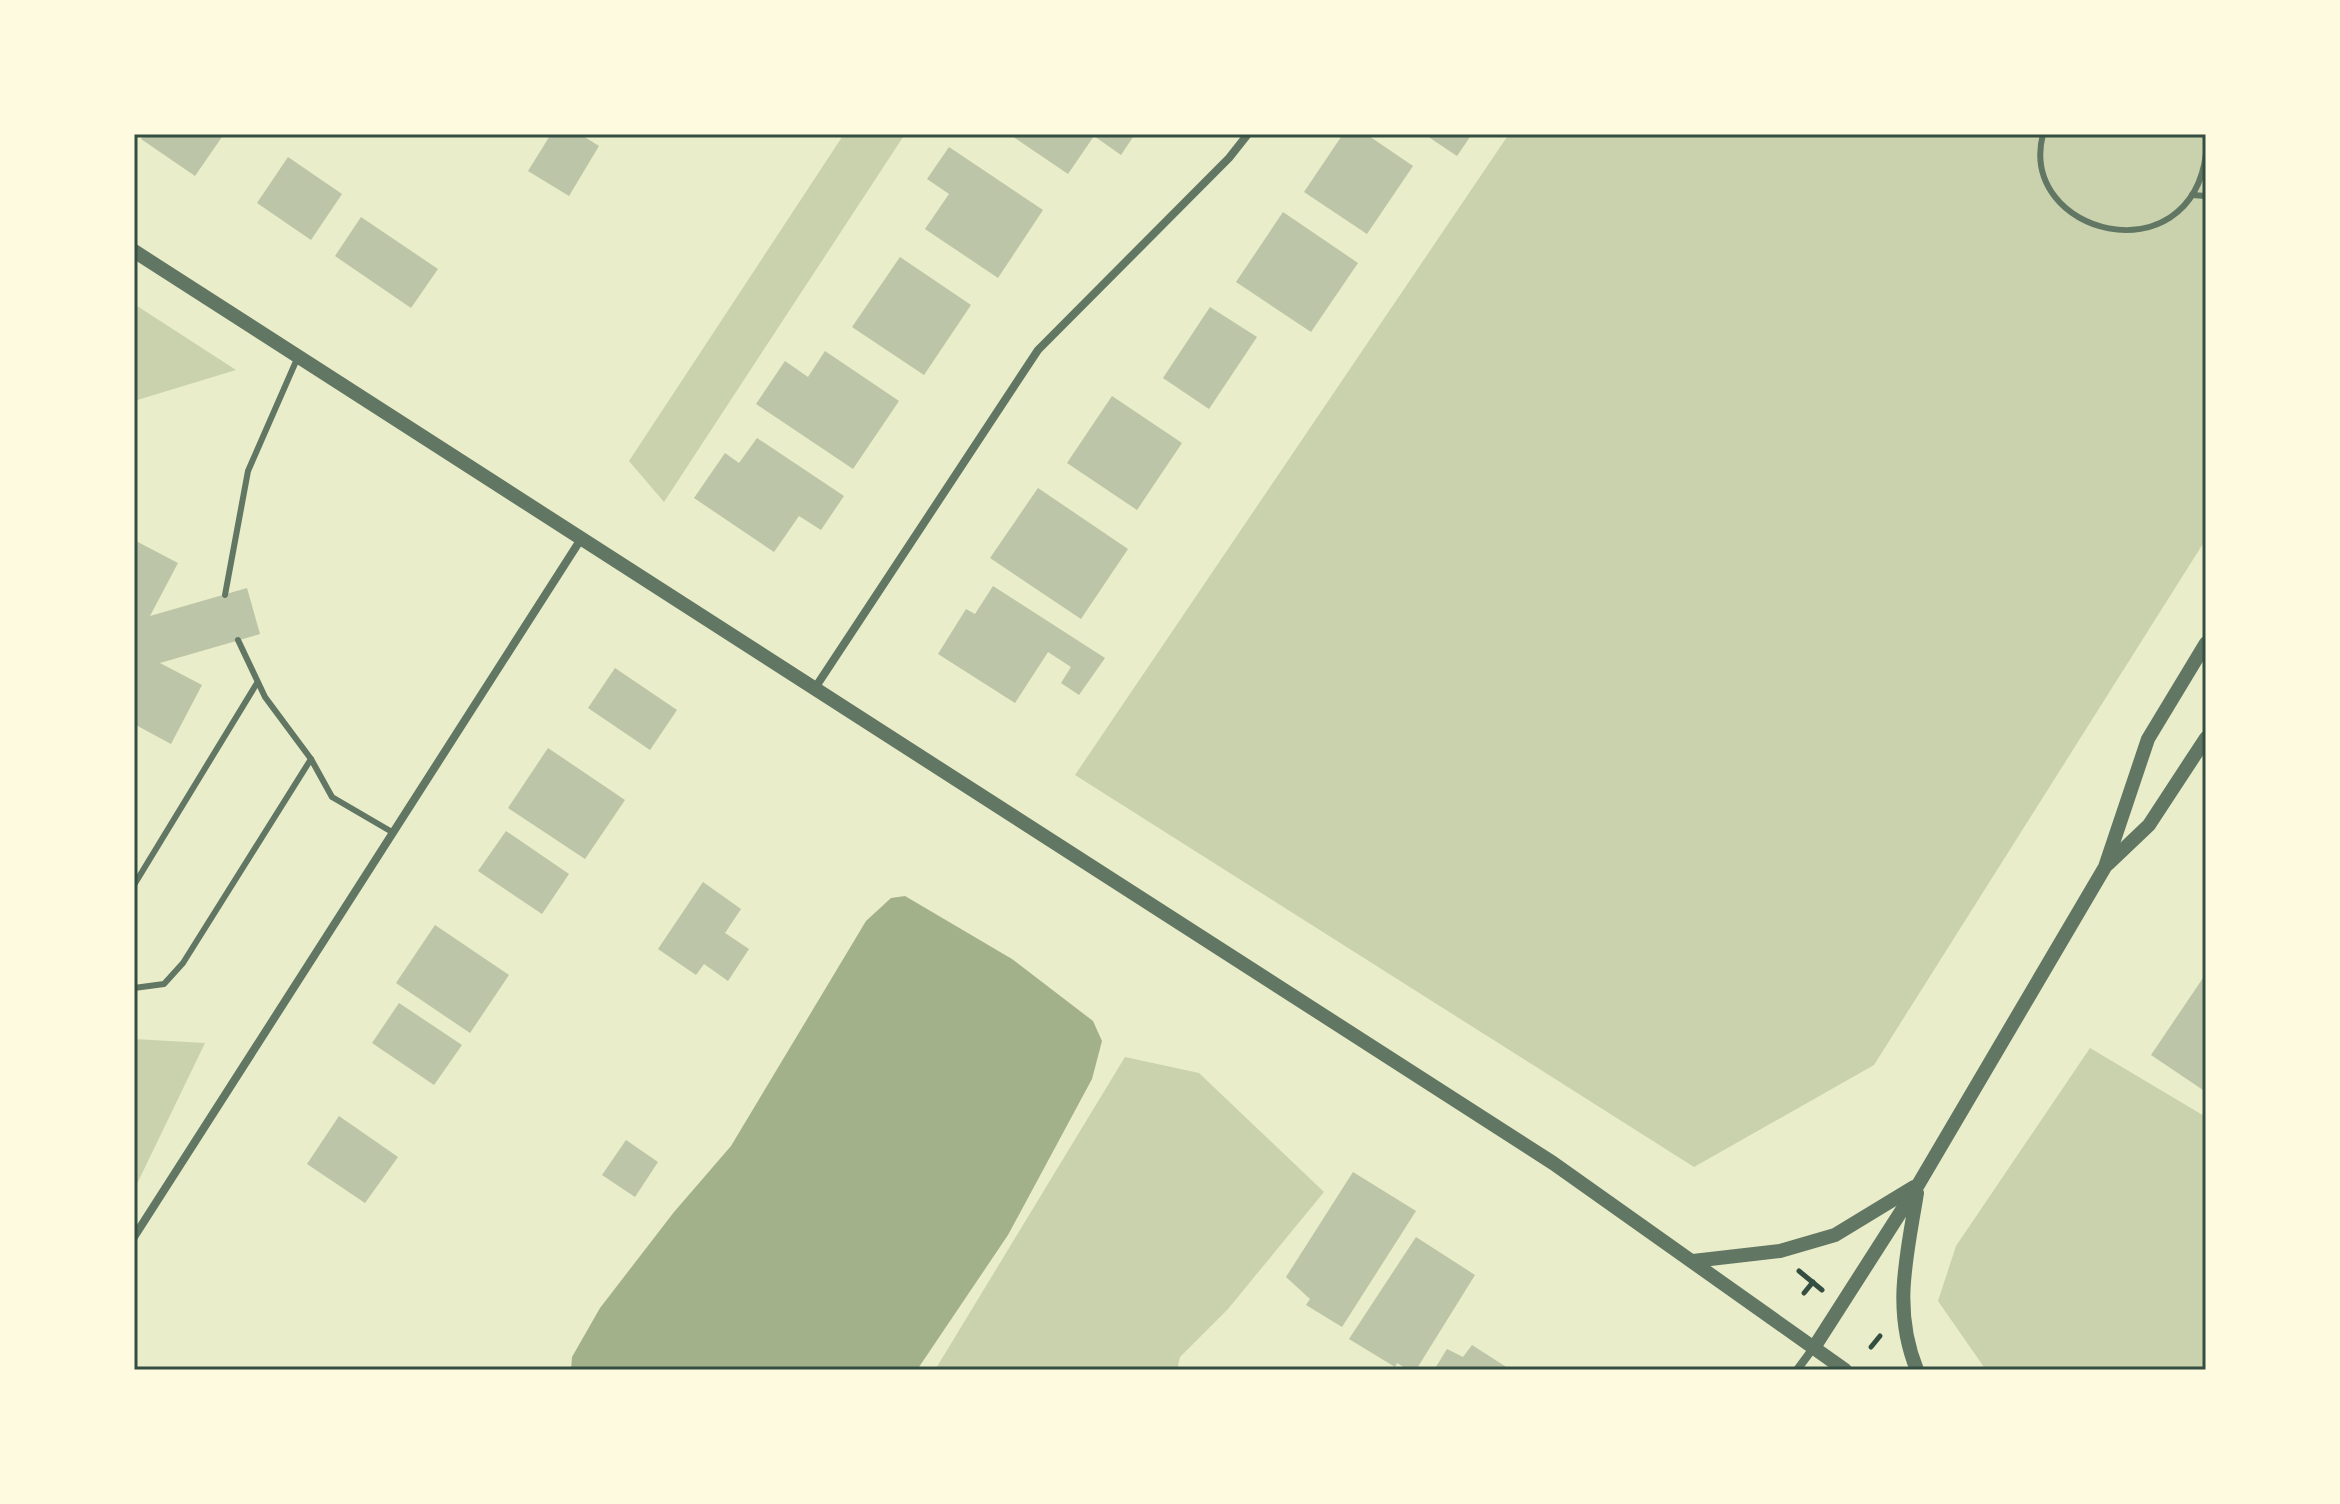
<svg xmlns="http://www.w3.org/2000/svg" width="2340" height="1504" viewBox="0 0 2340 1504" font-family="'Asap Condensed',sans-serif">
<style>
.green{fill:#cad2ad}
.water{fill:#a3b18a}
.building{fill:#bcc5a7}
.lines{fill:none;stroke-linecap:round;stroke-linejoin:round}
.path{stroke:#344e41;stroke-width:5}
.service{stroke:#617663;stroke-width:6}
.minor{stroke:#617663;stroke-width:8}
.tertiary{stroke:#617663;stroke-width:14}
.neatline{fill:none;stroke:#344e41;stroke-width:3}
</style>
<rect width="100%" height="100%" fill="#e9edc9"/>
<!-- green -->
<g class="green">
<polygon points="844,134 905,134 664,502 629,461"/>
<polygon points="1509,134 2206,134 2206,539 1874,1065 1694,1167 1075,775"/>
<polygon points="134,304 236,370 134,401"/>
<polygon points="134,1039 205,1043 134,1190"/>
<polygon points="2090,1048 2206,1117 2206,1370 1986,1370 1938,1301 1956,1246"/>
<polygon points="1125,1057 1199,1073 1324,1192 1228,1309 1180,1357 1177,1370 935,1370"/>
</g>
<!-- water -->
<polygon class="water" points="905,896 1012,959 1093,1021 1102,1041 1092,1079 1008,1235 917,1370 571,1370 572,1357 600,1308 674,1212 731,1146 866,921 891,898"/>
<!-- building -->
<g class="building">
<polygon points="145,134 224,134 195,176 141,139"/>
<polygon points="551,134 580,134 599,146 569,196 528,171"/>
<polygon points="1009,134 1135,134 1121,155 1094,136 1068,174"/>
<polygon points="1343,134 1366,134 1413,166 1367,234 1304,192"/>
<polygon points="1424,134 1472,134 1457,156"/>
<polygon points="949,147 1043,210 998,278 925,229 949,194 927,179"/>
<polygon points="288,157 342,194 311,240 257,203"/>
<polygon points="1283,212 1358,263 1311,332 1236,282"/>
<polygon points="361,217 438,269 411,308 335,256"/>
<polygon points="900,257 971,305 924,375 852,327"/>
<polygon points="1210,307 1257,337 1209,409 1163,378"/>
<polygon points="825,351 899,401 853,469 756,404 785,361 808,377"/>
<polygon points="1112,396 1182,443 1137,510 1067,463"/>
<polygon points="757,438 844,496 821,530 799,516 774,552 694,498 725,453 739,463"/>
<polygon points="1038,488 1128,549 1081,619 990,558"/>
<polygon points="134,540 178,563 150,616 247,588 260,634 160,663 202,685 171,744 134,724"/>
<polygon points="993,586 1105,658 1079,695 1061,683 1071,667 1048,652 1015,703 938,654 966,609 975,614"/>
<polygon points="615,668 677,710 650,750 588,708"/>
<polygon points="548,748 625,800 585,859 508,808"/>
<polygon points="506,831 569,874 542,914 478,871"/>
<polygon points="703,882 741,909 725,933 749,949 728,981 704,964 696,975 658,949"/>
<polygon points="435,925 509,975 470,1033 396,983"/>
<polygon points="2203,978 2206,980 2206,1092 2151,1055"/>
<polygon points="399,1003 462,1045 434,1085 372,1043"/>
<polygon points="339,1116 398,1157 365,1203 307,1164"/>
<polygon points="626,1140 658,1162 635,1197 602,1175"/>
<polygon points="1353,1172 1416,1211 1342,1327 1306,1305 1310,1299 1286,1277"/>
<polygon points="1416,1237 1475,1275 1416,1370 1409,1370 1397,1363 1395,1367 1349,1339"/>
<polygon points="1472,1345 1511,1370 1434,1370 1447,1349 1463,1357"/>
</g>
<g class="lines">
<!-- path -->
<g class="path">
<polyline points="1799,1271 1822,1290"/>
<polyline points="1804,1293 1813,1282"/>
<polyline points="1871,1347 1880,1336"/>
</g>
<!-- service -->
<g class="service">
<path d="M2043 134C2017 235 2190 278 2206 154"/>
<polyline points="2205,134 2206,139"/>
<polyline points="2192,195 2206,196"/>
<polyline points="225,595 248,471 297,359"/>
<polyline points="238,640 265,697 311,759 332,797 392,832"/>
<polyline points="134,885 257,683"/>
<polyline points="134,988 164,984 183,963 311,759"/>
</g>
<!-- minor -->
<g class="minor">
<polyline points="815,688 1038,350 1229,158 1248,134"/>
<polyline points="134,1237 581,539"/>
<polyline points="1797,1370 1814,1347"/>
</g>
<!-- tertiary -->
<g class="tertiary">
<polyline points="134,251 1553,1163 1845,1370"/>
<polyline points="2108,864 2149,825 2206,738"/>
<path d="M1917 1193C1907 1256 1892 1309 1917 1370"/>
<polyline points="1693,1261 1780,1251 1835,1235 1914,1187"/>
<polyline points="1815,1346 1918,1185 2105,867 2148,739 2206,643"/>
</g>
</g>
<!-- border -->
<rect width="2340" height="1504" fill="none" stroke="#fefae0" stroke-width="272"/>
<rect x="136" y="136" width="2068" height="1232" class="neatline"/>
</svg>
